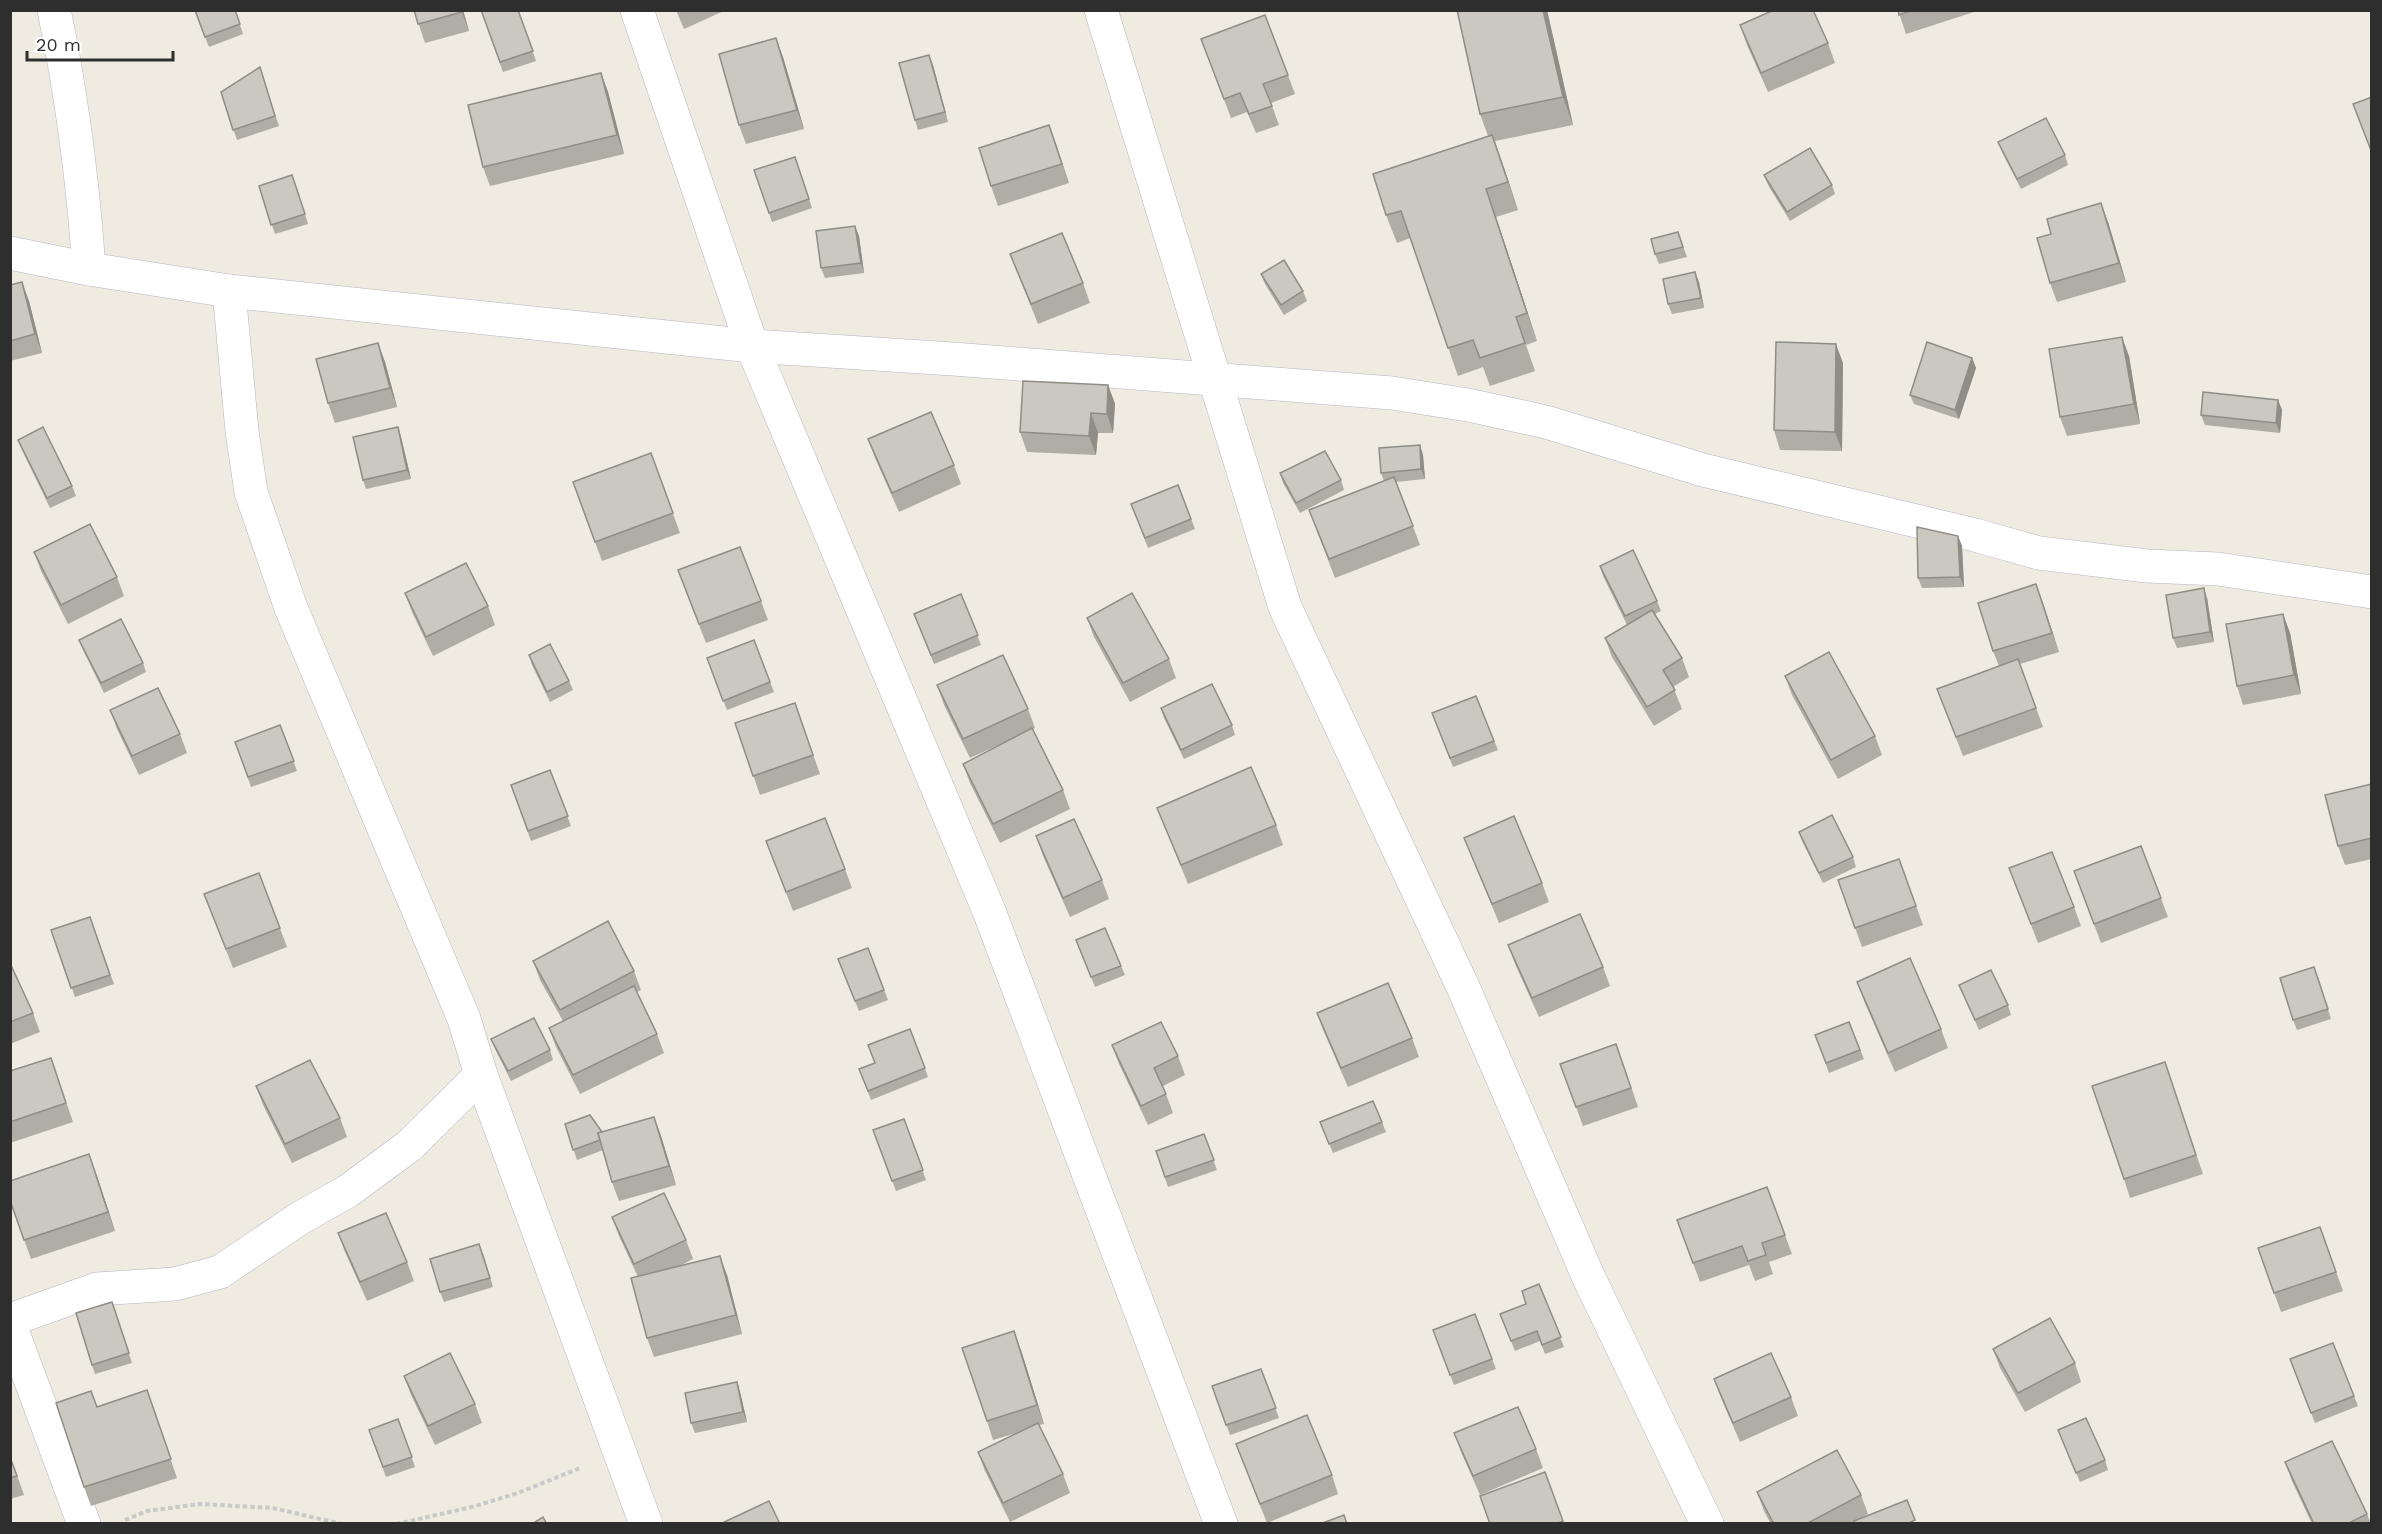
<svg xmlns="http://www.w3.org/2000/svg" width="2382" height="1534" viewBox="0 0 2382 1534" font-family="'Work Sans',sans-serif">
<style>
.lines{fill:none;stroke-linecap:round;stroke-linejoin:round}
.minor-casing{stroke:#b4b4c1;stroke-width:34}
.path{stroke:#c9c9c9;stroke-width:4;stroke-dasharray:4.5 3;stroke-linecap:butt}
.minor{stroke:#fff;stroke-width:33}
.wall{fill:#afada4}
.shaded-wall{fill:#8e8d86}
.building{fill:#cbc9bf;stroke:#8e8d86;stroke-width:1.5}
</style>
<rect width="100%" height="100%" fill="#efebe1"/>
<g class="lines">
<!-- minor casing -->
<g class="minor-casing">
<g id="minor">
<path d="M54 10C72 96 83 182 89 269"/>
<polyline points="637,10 752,346 989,911 1221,1524"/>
<polyline points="1101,10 1285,607 1463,987 1589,1278 1707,1524"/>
<polyline points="10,253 89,269 229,291 752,346 953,359 1392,393 1468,405 1546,422 1703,470 1975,535 2039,553 2147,566 2218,569 2372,592"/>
<polyline points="229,291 242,431 251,492 291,608 464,1019 481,1075 646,1524"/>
<polyline points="10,1320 97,1289 175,1284 220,1272 300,1218 348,1191 409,1146 481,1075"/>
<polyline points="10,1325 84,1524"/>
</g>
</g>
<!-- path -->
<g class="path">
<polyline points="125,1520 147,1511 201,1504 273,1508 342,1524"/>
<polyline points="396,1524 472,1507 518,1493 580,1468"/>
</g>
<!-- minor -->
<use href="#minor" class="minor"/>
</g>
<!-- wall -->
<g class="wall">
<polygon points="194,10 235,10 243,34 209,47"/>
<polygon points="414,10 463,10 469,31 425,43"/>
<polygon points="481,10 518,10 536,61 503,72"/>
<polygon points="676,10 726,10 684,29"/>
<polygon points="1457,10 1547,10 1573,125 1495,141 1518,210 1496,217 1537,341 1526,345 1535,371 1490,386 1483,367 1458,376 1410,238 1397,243 1386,215 1488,136 1480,114"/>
<polygon points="1898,10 1980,10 1906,34"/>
<polygon points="1265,15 1295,94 1271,103 1279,125 1256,133 1247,112 1231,118 1201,39"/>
<polygon points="1740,25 1828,43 1835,63 1768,92 1747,45"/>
<polygon points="783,57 804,129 746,144 739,125"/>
<polygon points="933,65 948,122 918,130 915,120"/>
<polygon points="601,73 608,92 624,154 490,186 483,167"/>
<polygon points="263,77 279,126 237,140 221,92"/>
<polygon points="1049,125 1069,183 998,206 991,186"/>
<polygon points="1998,142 2065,155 2068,165 2021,189 2002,152"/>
<polygon points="795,157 812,208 772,222 754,170"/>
<polygon points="1764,175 1832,185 1835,194 1790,221 1768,185"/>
<polygon points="296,185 308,224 275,234 259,186"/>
<polygon points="2108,222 2126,282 2057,302 2050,283"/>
<polygon points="1678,232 1687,257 1659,264 1655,254"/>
<polygon points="859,236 864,273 825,278 821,268"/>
<polygon points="1010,254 1083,283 1090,303 1038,324"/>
<polygon points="1261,274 1303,291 1307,301 1284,315 1265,284"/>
<polygon points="1699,282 1704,308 1672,314 1668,304"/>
<polygon points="10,285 29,301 42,353 10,361"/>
<polygon points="378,343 385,362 397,407 335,423 328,403"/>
<polygon points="2129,356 2140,424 2067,436 2060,417"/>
<polygon points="1972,358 1976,368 1959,419 1914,404 1910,395"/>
<polygon points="1843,363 1842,451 1780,450 1774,430"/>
<polygon points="1108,385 1115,404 1113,433 1098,433 1096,455 1027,452 1020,432"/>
<polygon points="2278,400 2282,410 2280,433 2205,425 2201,415"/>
<polygon points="401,437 411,479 366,489 363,480"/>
<polygon points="868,439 954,465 961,484 899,512 875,458"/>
<polygon points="18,440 72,486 76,496 50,508 22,450"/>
<polygon points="1420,445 1423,455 1425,479 1396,482 1420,545 1335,578 1316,529 1384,481 1381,473"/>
<polygon points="651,453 680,533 602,561 573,482"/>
<polygon points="1280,473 1341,480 1344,490 1300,513 1283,483"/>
<polygon points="1178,485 1195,529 1148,548 1131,504"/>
<polygon points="1958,536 1962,546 1964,587 1922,588 1918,578"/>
<polygon points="34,552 117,577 124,596 68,624 41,571"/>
<polygon points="1600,566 1657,601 1661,611 1655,614 1682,658 1689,677 1673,687 1682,709 1654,726 1612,657 1605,638 1627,625 1603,576"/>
<polygon points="2036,584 2059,652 2020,664 2043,727 1963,756 1937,689 1999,666 1993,651"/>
<polygon points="685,589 761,601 768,620 706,643"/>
<polygon points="405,593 488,606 495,625 433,656 412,612"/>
<polygon points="961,594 981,645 934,664 914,614"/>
<polygon points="2207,598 2214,642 2177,648 2173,638"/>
<polygon points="2283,614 2290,633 2301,694 2243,705 2237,686"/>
<polygon points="1087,618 1169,659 1176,678 1130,702 1094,637"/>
<polygon points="79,640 143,663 146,672 104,693 83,650"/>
<polygon points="754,640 774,692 727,710 707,658"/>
<polygon points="529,655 569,681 573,690 550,702 532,665"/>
<polygon points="1785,676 1875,736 1882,755 1838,779 1792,695"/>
<polygon points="937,685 1028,709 1035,728 1033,729 1063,790 1070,809 1000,843 970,783 963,764 1007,741 970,758 944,705"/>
<polygon points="1476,696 1498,750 1453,767 1432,713"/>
<polygon points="795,703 820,774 760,795 735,723"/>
<polygon points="1161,708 1232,725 1235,735 1184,759 1164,718"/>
<polygon points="110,710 180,734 187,753 139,775 117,729"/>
<polygon points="280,725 297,771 251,787 235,742"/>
<polygon points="550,770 571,826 531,841 511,785"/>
<polygon points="2372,784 2372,859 2345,865 2338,846"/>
<polygon points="1157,808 1276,825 1283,845 1188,884"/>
<polygon points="1799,832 1853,857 1856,867 1823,883 1802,841"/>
<polygon points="1036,836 1102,880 1109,899 1070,917 1043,856"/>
<polygon points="1464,838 1542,883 1549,902 1499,923"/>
<polygon points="766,841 845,869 852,888 793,911"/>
<polygon points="2141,846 2168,917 2101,943 2074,871"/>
<polygon points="1899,859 1923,925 1862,947 1838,880"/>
<polygon points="2009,868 2074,907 2081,926 2038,943"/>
<polygon points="259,873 287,947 233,968 204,894"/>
<polygon points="90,917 114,984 75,997 51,930"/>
<polygon points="1076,940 1121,966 1125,975 1095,987"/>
<polygon points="1508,945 1603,967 1610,986 1539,1017 1515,964"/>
<polygon points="868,948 888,1000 859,1011 838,959"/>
<polygon points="533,961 634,971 641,990 637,992 657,1034 664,1053 580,1094 556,1047 549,1028 563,1021 540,980"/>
<polygon points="10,963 33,1013 40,1032 10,1044"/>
<polygon points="2318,977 2331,1019 2297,1030 2293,1020"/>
<polygon points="1857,982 1941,1029 1948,1048 1895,1072 1864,1001"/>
<polygon points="1959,985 2008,1005 2011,1015 1979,1030"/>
<polygon points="1317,1013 1412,1038 1419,1057 1348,1087 1324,1032"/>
<polygon points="1849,1022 1864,1059 1829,1073 1815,1035"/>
<polygon points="910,1029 928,1077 871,1100 859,1069 874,1063"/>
<polygon points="491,1039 550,1050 553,1060 511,1081 495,1049"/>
<polygon points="1112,1045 1178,1056 1185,1075 1163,1086 1173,1113 1148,1125 1119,1064"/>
<polygon points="51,1058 73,1122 10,1143 10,1071"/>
<polygon points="1623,1063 1638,1107 1583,1126 1560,1064"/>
<polygon points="2171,1082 2203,1174 2130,1198 2124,1179"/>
<polygon points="256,1086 340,1118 347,1137 292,1163 263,1105"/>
<polygon points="654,1117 661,1136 676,1185 619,1201 612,1182 603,1150 577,1160 565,1124 602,1132"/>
<polygon points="904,1119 926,1180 896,1191 873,1130"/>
<polygon points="1320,1122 1382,1122 1386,1132 1333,1153"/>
<polygon points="1204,1134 1217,1170 1168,1187 1156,1151"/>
<polygon points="96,1173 115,1231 31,1259 10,1200"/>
<polygon points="1767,1187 1792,1254 1769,1262 1773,1274 1755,1281 1749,1265 1700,1282 1677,1220"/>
<polygon points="612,1217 686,1240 693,1259 678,1267 727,1275 742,1334 654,1357 647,1338 638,1277 619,1236"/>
<polygon points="2320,1227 2343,1291 2281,1312 2258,1248"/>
<polygon points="338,1233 407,1262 414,1281 367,1301 345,1252"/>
<polygon points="483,1253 493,1287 444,1302 440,1292"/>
<polygon points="1539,1284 1564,1347 1545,1354 1540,1341 1515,1351 1504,1324 1526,1304"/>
<polygon points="112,1302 132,1363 95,1374 92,1365"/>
<polygon points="1475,1314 1496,1369 1454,1385 1433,1330"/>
<polygon points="2333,1343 2358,1406 2315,1423 2290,1359"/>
<polygon points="1993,1349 2075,1363 2081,1382 2025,1412 2000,1368"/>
<polygon points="1021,1350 1044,1424 1039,1425 1063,1474 1070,1493 1010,1522 985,1471 978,1452 1023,1431 993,1440 987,1421"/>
<polygon points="1261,1369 1279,1418 1230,1435 1212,1386"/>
<polygon points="404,1376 475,1404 482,1423 435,1445 411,1395"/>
<polygon points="1714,1379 1791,1397 1798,1416 1740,1442 1721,1398"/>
<polygon points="737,1382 740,1392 747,1422 695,1433 691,1423"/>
<polygon points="147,1390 177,1478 91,1506 84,1487 97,1407"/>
<polygon points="398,1419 415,1467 386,1477 369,1430"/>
<polygon points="2058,1430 2105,1460 2108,1470 2080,1482"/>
<polygon points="1454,1433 1536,1449 1543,1468 1480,1495 1461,1452"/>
<polygon points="1236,1444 1332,1475 1338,1494 1267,1523"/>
<polygon points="10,1455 24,1495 10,1499"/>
<polygon points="2285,1462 2367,1514 2371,1524 2312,1524 2292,1481"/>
<polygon points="1757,1492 1861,1495 1868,1514 1849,1524 1771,1524 1764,1511"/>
</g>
<!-- shaded-wall -->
<g class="shaded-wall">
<polygon points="461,10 463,10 469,31"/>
<polygon points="1543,10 1547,10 1573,125 1563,97"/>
<polygon points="776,38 783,57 804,129 797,110"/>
<polygon points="929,55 933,65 948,122 945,112"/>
<polygon points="601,73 608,92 624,154 617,135"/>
<polygon points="1049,125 1056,144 1069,183 1062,164"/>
<polygon points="1492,135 1502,162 1518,210 1508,182"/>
<polygon points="1486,189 1496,217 1537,341 1527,313"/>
<polygon points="2101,203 2108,222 2126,282 2119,263"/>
<polygon points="855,226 859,236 864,273 861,263"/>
<polygon points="1695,272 1699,282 1704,308 1701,298"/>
<polygon points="22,282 29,301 42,353 35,334"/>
<polygon points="2122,337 2129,356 2140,424 2134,404"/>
<polygon points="378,343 385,362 397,407 390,388"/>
<polygon points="1836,344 1843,363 1842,451 1835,432"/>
<polygon points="1972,358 1976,368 1959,419 1955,410"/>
<polygon points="1108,385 1115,404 1113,433 1107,414"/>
<polygon points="2278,400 2282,410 2280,433 2276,423"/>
<polygon points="1091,413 1098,433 1096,455 1089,436"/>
<polygon points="398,427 401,437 411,479 407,470"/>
<polygon points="1420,445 1423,455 1425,479 1421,469"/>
<polygon points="1958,536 1962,546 1964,587 1960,577"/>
<polygon points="2036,584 2043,603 2059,652 2052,633"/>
<polygon points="2204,588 2207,598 2214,642 2210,632"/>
<polygon points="2283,614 2290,633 2301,694 2294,675"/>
<polygon points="654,1117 661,1136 676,1185 669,1166"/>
<polygon points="89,1154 96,1173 115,1231 108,1212"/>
<polygon points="720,1256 727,1275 742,1334 736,1315"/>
<polygon points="1014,1331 1021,1350 1044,1424 1037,1405"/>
<polygon points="737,1382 740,1392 747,1422 743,1412"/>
</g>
<!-- building -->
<g class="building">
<polygon points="195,10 235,10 240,24 205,37"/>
<polygon points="414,10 461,10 462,12 418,24"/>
<polygon points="481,10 518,10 533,51 500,62"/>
<polygon points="1457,10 1543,10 1563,97 1480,114"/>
<polygon points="1774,10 1813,10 1828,43 1761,73 1740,25"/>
<polygon points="1898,10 1913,10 1899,15"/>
<polygon points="1265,15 1288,75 1263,84 1272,106 1249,114 1240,93 1224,99 1201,39"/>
<polygon points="776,38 797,110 739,125 719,54"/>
<polygon points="929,55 945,112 915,120 899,63"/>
<polygon points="260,67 275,116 233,130 221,92"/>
<polygon points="601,73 617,135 483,167 468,105"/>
<polygon points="2372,97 2372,153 2353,104"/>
<polygon points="2046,118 2065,155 2017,179 1998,142"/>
<polygon points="1049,125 1062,164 991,186 979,148"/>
<polygon points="1492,135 1508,182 1486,189 1527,313 1516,317 1525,343 1480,358 1473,340 1448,348 1401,211 1386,215 1373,174"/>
<polygon points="1810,148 1832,185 1787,212 1764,175"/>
<polygon points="795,157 809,199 769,213 754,170"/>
<polygon points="292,175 305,214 271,225 259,186"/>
<polygon points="2101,203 2119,263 2050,283 2037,238 2051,234 2047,219"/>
<polygon points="855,226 861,263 821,268 816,231"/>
<polygon points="1678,232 1683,247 1655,254 1651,239"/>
<polygon points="1062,233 1083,283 1031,304 1010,254"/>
<polygon points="1284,260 1303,291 1281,305 1261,274"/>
<polygon points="1695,272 1701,298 1668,304 1663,279"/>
<polygon points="22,282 35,334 10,341 10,285"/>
<polygon points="2122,337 2134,404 2060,417 2049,349"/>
<polygon points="1776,342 1836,344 1835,432 1774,430"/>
<polygon points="1927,342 1972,358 1955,410 1910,395"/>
<polygon points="378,343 390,388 328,403 316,359"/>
<polygon points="1023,381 1108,385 1107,414 1091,413 1089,436 1020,432"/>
<polygon points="2203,392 2278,400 2276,423 2201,415"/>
<polygon points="931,412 954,465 892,493 868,439"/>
<polygon points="43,427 72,486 47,498 18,440"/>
<polygon points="398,427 407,470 363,480 353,437"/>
<polygon points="1420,445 1421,469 1381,473 1379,448"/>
<polygon points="1325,451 1341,480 1296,503 1280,473"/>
<polygon points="651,453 673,513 595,542 573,482"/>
<polygon points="1394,477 1413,526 1329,559 1309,510"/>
<polygon points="1178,485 1191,519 1145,538 1131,504"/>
<polygon points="90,524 117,577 61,605 34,552"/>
<polygon points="1917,527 1958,536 1960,577 1918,578"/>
<polygon points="740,547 761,601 699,624 678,570"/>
<polygon points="1633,550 1657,601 1625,616 1600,566"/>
<polygon points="466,563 488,606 426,637 405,593"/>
<polygon points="2036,584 2052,633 1993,651 1978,603"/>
<polygon points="2204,588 2210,632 2173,638 2166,595"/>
<polygon points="1132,593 1169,659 1123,683 1087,618"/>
<polygon points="961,594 978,635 931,655 914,614"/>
<polygon points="1652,610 1682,658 1663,670 1675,690 1647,707 1605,638"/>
<polygon points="2283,614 2294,675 2237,686 2226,624"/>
<polygon points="121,619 143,663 101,683 79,640"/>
<polygon points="754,640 770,682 723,701 707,658"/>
<polygon points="550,644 569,681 547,692 529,655"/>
<polygon points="1829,652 1875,736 1831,760 1785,676"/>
<polygon points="1003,655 1028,709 963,739 937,685"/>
<polygon points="2018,659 2036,708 1956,737 1937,689"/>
<polygon points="1212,684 1232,725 1181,750 1161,708"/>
<polygon points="158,688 180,734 132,756 110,710"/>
<polygon points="1476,696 1494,741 1450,758 1432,713"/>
<polygon points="795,703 813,755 753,776 735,723"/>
<polygon points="280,725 294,761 248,777 235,742"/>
<polygon points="1032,728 1063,790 993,824 963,764"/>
<polygon points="1251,767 1276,825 1181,865 1157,808"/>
<polygon points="550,770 568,816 528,831 511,785"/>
<polygon points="2372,784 2372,838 2338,846 2325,795"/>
<polygon points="1832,815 1853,857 1819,873 1799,832"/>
<polygon points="1514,816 1542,883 1492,904 1464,838"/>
<polygon points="825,818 845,869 786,892 766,841"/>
<polygon points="1074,819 1102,880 1063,898 1036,836"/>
<polygon points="2141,846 2161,898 2094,924 2074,871"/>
<polygon points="2052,852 2074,907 2031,924 2009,868"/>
<polygon points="1899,859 1916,906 1855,928 1838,880"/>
<polygon points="259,873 280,928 226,949 204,894"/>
<polygon points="1580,914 1603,967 1532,998 1508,945"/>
<polygon points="90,917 110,975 71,988 51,930"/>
<polygon points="608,921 634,971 560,1010 533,961"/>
<polygon points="1105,928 1121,966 1091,977 1076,940"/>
<polygon points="868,948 884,990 855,1001 838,959"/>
<polygon points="1910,958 1941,1029 1888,1053 1857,982"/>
<polygon points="10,963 33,1013 10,1022"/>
<polygon points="2314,967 2328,1009 2293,1020 2280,978"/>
<polygon points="1991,970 2008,1005 1975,1020 1959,985"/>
<polygon points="1388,983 1412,1038 1341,1068 1317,1013"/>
<polygon points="634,986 657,1034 573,1075 549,1028"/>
<polygon points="534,1018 550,1050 508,1071 491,1039"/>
<polygon points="1161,1022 1178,1056 1154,1068 1166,1094 1141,1106 1112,1045"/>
<polygon points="1849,1022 1860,1050 1826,1063 1815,1035"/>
<polygon points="910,1029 925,1068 868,1091 859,1069 875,1063 868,1045"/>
<polygon points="1616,1044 1631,1088 1576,1107 1560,1064"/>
<polygon points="51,1058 66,1103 10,1122 10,1071"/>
<polygon points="310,1060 340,1118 285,1144 256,1086"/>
<polygon points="2165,1062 2196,1155 2124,1179 2092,1086"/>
<polygon points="1373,1101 1382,1122 1329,1144 1320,1122"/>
<polygon points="590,1115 602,1132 598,1133 600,1140 573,1150 565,1124"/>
<polygon points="654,1117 669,1166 612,1182 598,1133"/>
<polygon points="904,1119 923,1170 892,1181 873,1130"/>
<polygon points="1204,1134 1214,1160 1165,1177 1156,1151"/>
<polygon points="89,1154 108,1212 24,1240 10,1200 10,1181"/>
<polygon points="1767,1187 1785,1235 1762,1243 1766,1255 1748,1261 1742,1246 1693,1263 1677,1220"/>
<polygon points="664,1193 686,1240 634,1264 612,1217"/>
<polygon points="386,1213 407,1262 360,1282 338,1233"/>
<polygon points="2320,1227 2336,1272 2274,1293 2258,1248"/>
<polygon points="479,1244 490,1278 440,1292 430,1259"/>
<polygon points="720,1256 736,1315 647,1338 631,1278"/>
<polygon points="1539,1284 1561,1337 1542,1345 1537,1331 1511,1341 1500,1314 1526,1304 1522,1291"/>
<polygon points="112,1302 129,1353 92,1365 76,1313"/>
<polygon points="1475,1314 1492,1359 1450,1375 1433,1330"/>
<polygon points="2050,1318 2075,1363 2018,1393 1993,1349"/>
<polygon points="1014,1331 1037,1405 987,1421 962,1348"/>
<polygon points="2333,1343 2354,1396 2311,1413 2290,1359"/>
<polygon points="450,1353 475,1404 428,1426 404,1376"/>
<polygon points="1771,1353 1791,1397 1733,1423 1714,1379"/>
<polygon points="1261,1369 1276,1408 1226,1425 1212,1386"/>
<polygon points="737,1382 743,1412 691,1423 685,1393"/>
<polygon points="147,1390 171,1459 84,1487 56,1403 91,1391 97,1407"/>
<polygon points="1518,1407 1536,1449 1473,1476 1454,1433"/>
<polygon points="1307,1415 1332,1475 1260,1504 1236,1444"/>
<polygon points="2086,1418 2105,1460 2076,1473 2058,1430"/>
<polygon points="398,1419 412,1457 383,1467 369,1430"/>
<polygon points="1038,1423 1063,1474 1003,1503 978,1452"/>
<polygon points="2332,1441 2367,1514 2347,1524 2314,1524 2285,1462"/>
<polygon points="1837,1450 1861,1495 1806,1524 1774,1524 1757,1492"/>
<polygon points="10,1457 17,1476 10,1478"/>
<polygon points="1545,1472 1563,1521 1556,1524 1490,1524 1480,1496"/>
<polygon points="1907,1500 1915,1520 1907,1524 1855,1524 1854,1521"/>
<polygon points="769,1501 780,1524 720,1524"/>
<polygon points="1344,1515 1347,1524 1320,1524"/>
<polygon points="543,1517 547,1524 532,1524"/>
</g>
<!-- border -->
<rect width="2382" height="1534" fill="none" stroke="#2e2e2e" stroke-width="24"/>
<!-- scale -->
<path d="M27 51v9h146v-9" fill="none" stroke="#2e2e2e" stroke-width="3"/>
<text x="36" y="51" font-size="18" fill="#2e2e2e" stroke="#ffffff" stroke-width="4.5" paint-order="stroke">20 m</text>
</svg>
